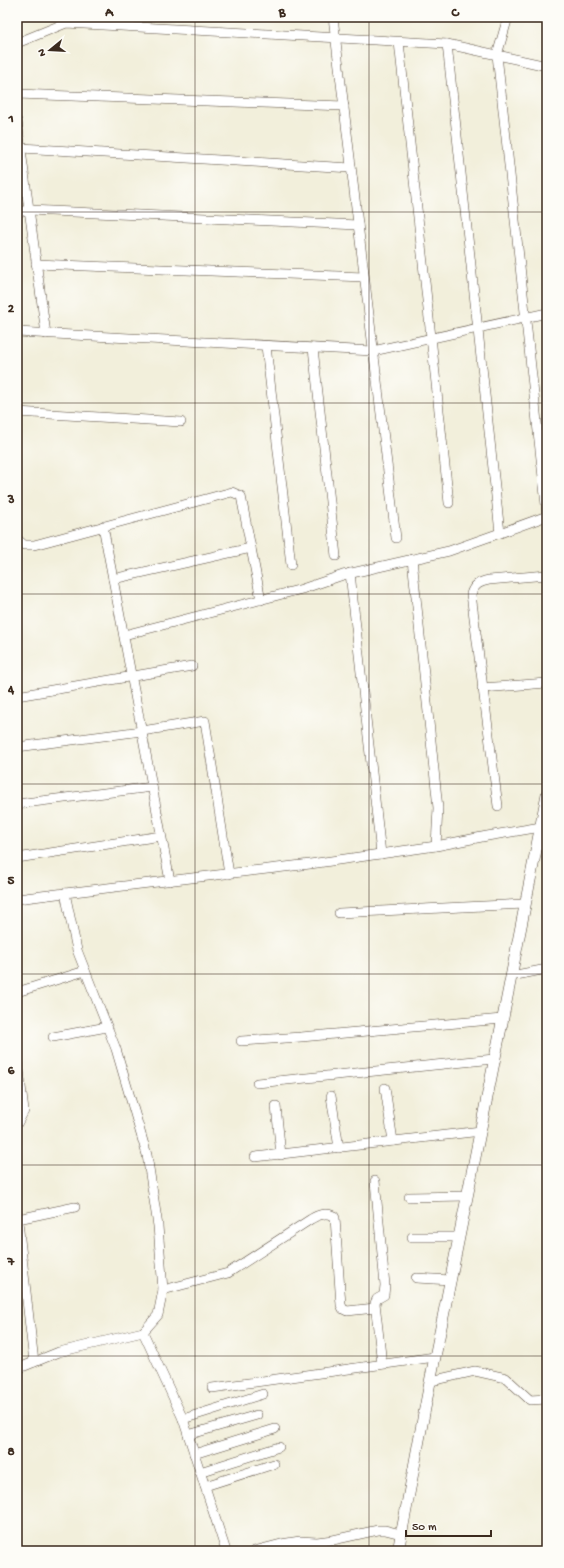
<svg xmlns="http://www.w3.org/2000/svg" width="564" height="1568" viewBox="0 0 564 1568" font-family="'Gochi Hand',sans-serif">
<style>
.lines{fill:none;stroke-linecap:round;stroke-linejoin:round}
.minor-casing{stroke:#56483a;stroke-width:10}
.tertiary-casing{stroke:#56483a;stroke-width:12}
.minor{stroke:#fff;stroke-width:9}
.tertiary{stroke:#fff;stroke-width:11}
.grid{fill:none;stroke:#3b2a1e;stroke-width:1;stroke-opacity:0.55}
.neatline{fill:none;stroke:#3b2a1e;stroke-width:1.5}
.grid-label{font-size:13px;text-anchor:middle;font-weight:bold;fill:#3b2a1e}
</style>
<rect width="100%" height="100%" fill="#fdfcf7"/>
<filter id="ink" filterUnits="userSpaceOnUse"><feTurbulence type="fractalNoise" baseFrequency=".025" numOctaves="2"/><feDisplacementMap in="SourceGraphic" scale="8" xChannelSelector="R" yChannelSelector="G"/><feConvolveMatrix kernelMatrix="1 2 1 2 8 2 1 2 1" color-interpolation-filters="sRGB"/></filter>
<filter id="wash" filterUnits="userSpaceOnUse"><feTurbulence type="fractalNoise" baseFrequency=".012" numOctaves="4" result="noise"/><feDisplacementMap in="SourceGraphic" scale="16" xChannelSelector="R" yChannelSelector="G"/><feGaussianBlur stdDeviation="0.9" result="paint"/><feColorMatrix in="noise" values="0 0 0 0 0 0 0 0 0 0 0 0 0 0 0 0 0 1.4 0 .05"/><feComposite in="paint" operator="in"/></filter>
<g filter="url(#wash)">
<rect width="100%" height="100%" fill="#f2efdb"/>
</g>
<g filter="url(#ink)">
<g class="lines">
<!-- minor casing -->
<g class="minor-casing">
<g id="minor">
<polyline points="333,17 396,538"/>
<polyline points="508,17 497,55 547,514"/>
<polyline points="399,42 449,503"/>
<polyline points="17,43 66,23 447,44"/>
<polyline points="547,66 447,44 500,533 547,516"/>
<polyline points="17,94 344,106"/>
<polyline points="17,121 46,334"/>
<polyline points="21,148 351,168"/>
<polyline points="17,212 29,210 358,225"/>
<polyline points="36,264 364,277"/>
<polyline points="17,332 373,351 547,313"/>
<polyline points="266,346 291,565"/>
<polyline points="313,348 336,556"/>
<polyline points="17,412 181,422"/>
<polyline points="103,526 170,881"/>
<polyline points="17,539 24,545 34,545 232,492 241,496 261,600"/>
<polyline points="412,559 438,808 436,846"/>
<polyline points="350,573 381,854"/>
<polyline points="113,579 251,548"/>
<polyline points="124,635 302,589 343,575 449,551 500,533"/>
<polyline points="482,688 547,683"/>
<polyline points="17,696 192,666"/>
<polyline points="17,747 142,731 205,721 229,874"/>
<polyline points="17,804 152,787"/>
<path d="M498 806 471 594C474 585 479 582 489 580L547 575"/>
<polyline points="17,858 161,836"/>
<polyline points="17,899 65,893"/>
<polyline points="339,913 525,904"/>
<polyline points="511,976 547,969"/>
<polyline points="17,992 85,971"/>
<polyline points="53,1037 107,1027"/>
<polyline points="241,1041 301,1037 502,1019"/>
<polyline points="17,1053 24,1111 17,1124"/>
<polyline points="257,1083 494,1059"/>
<polyline points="385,1088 393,1141"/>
<polyline points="331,1096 339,1148"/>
<polyline points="276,1106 281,1155"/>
<polyline points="255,1157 481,1131"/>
<polyline points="375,1181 385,1285 384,1295 377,1299 375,1303 382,1364"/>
<polyline points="409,1197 467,1196"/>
<polyline points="17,1213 34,1362"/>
<polyline points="18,1219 75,1207"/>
<polyline points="412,1237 459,1237"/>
<polyline points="416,1278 451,1280"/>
<path d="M163 1290 228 1273 311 1219C318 1215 325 1212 334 1216L335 1218 341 1305 343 1309 347 1311 375 1308"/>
<polyline points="143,1332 183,1419 226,1551"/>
<polyline points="17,1369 59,1352 143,1332 158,1315 163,1290 158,1226 147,1155 116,1049 77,950 65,893 310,864 436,846 487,836 541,827"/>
<polyline points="431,1381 475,1371 506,1378 530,1400 547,1399"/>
<polyline points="212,1388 435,1357"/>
<polyline points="183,1419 263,1394"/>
<polyline points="188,1435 257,1415"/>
<polyline points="194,1454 275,1429"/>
<polyline points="200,1472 279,1447"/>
<polyline points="205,1486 274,1464"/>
<polyline points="254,1551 281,1544 300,1541 317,1542 333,1540 378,1530 385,1530 401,1534"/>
</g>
</g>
<!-- tertiary casing -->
<g class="tertiary-casing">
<path id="tertiary" d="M398 1551C411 1486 422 1421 435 1357 472 1169 511 982 547 794"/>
</g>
<!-- minor -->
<use href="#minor" class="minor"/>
<!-- tertiary -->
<use href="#tertiary" class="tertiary"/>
</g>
</g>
<!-- grid -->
<path class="grid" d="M195 17V1551M369 17V1551M17 212H547M17 403H547M17 594H547M17 784H547M17 974H547M17 1165H547M17 1356H547"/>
<!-- margin -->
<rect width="564" height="1568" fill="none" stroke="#fdfcf7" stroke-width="44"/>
<!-- north arrow -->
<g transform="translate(50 50) rotate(252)" stroke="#fdfcf7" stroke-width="3" paint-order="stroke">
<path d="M0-3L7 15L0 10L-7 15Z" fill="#3b2a1e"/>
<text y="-6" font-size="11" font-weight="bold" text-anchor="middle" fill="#3b2a1e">N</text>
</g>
<!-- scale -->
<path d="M406 1530v6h85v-6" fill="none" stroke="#3b2a1e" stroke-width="2"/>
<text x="412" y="1530" font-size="12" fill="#3b2a1e" stroke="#fdfcf7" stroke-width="3" paint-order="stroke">50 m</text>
<rect x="22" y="22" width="520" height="1524" class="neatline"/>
<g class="grid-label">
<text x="109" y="16">A</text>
<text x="282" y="16">B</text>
<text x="455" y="16">C</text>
<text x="11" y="122">1</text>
<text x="11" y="312">2</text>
<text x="11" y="503">3</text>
<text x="11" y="693">4</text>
<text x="11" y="884">5</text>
<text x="11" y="1074">6</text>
<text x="11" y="1265">7</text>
<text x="11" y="1455">8</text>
</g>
</svg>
